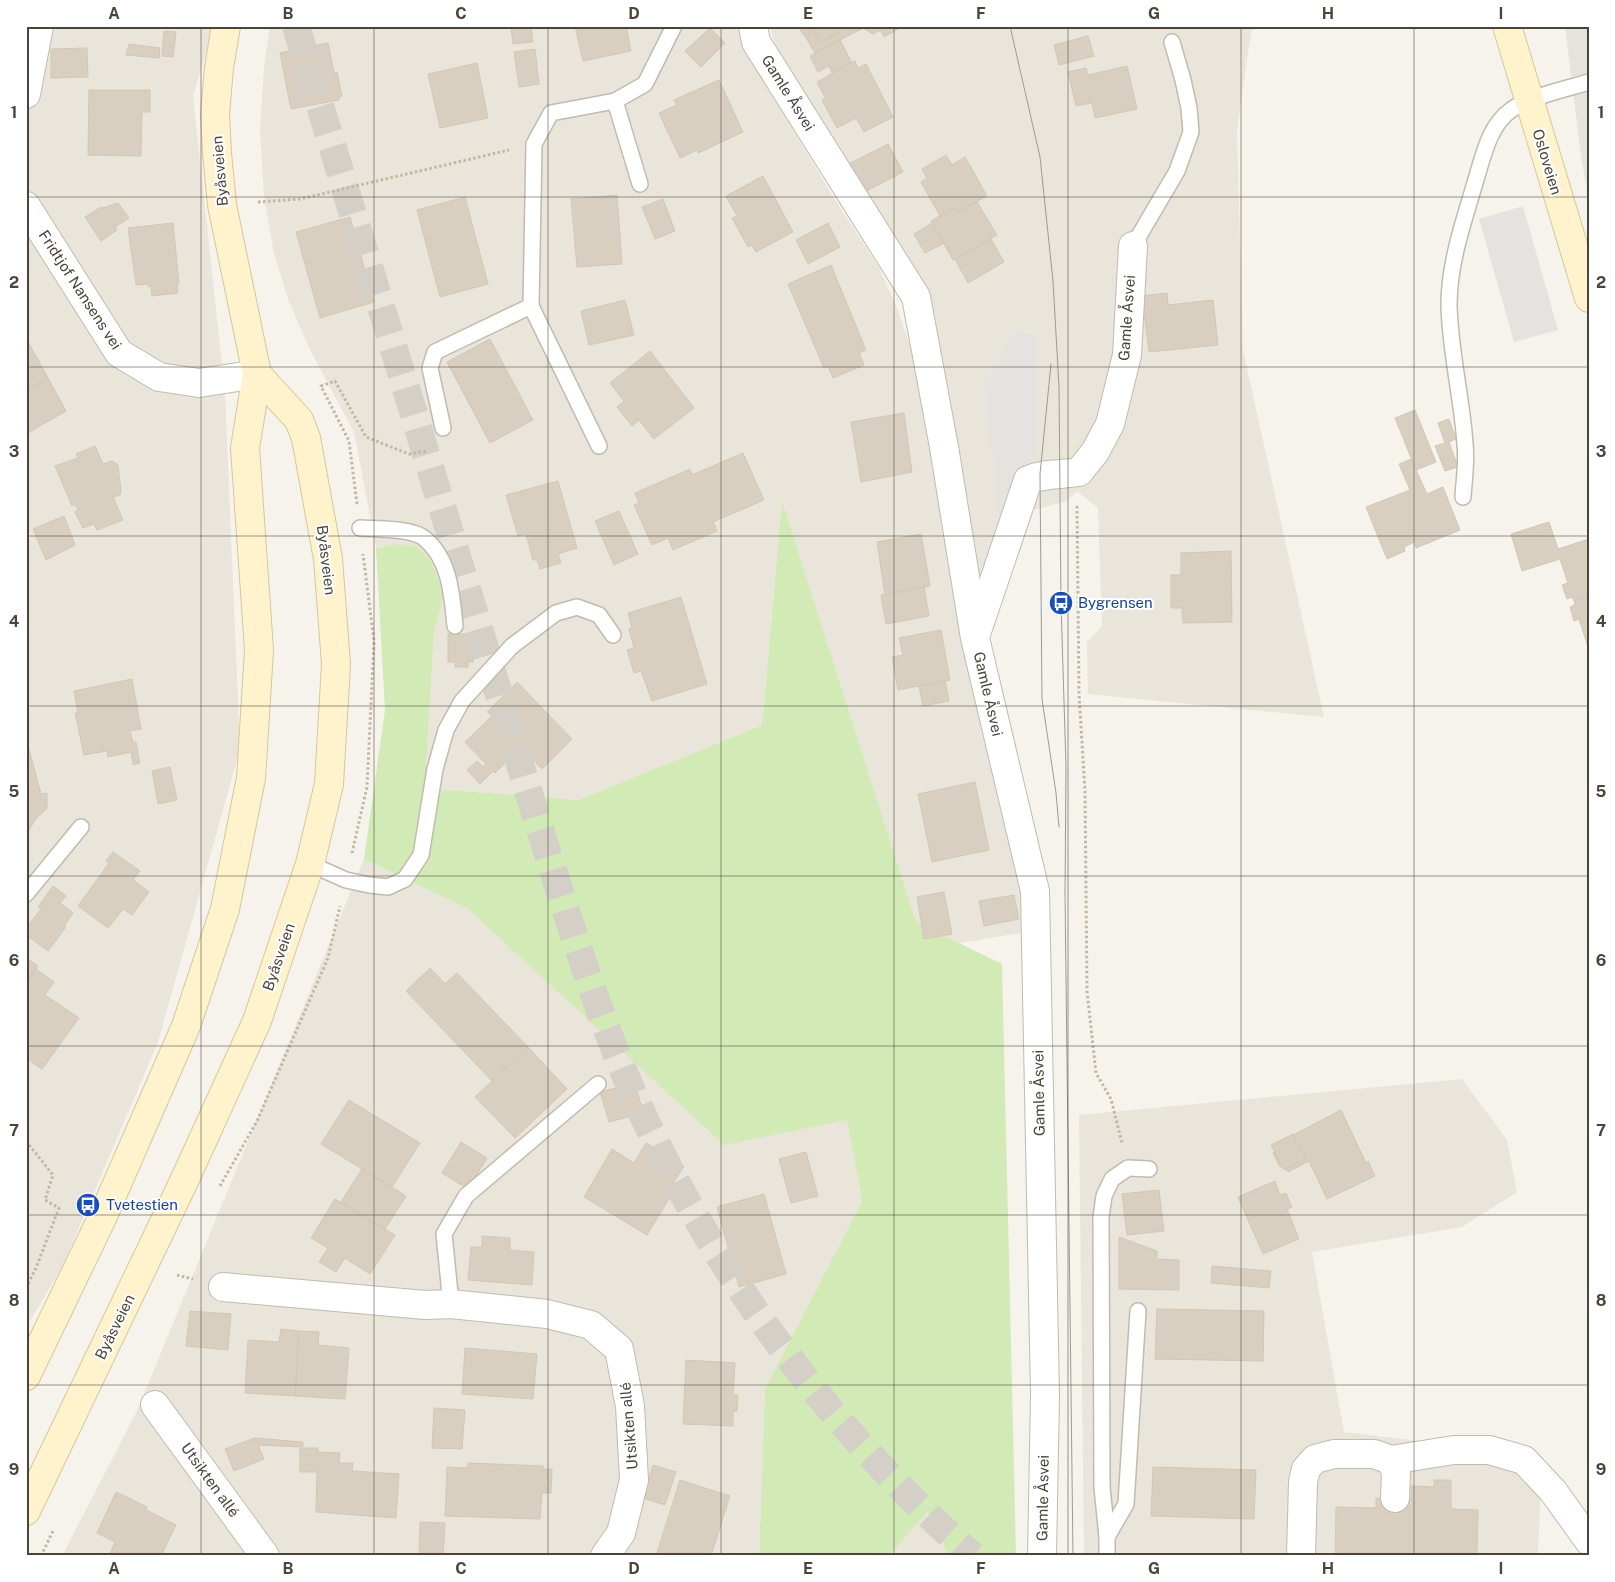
<svg xmlns="http://www.w3.org/2000/svg" width="1615" height="1582" viewBox="0 0 1615 1582" font-family="'Public Sans',sans-serif">
<style>
.residential{fill:#eae5da}
.industrial{fill:#e6e2dd}
.green{fill:#d2eab5}
.parking{fill:#e5e3e0}
.building{fill:#d8cfc1;stroke:#d3c7b4}
.lines{fill:none;stroke-linecap:round;stroke-linejoin:round}
.highway-tunnel{stroke:#d4d0c8;stroke-width:28;stroke-dasharray:28 14;stroke-linecap:butt}
.lane-casing{stroke:#c2bbae;stroke-width:18}
.street-casing{stroke:#c2bbae;stroke-width:30}
.secondary-casing{stroke:#d6c79b;stroke-width:30}
.path{stroke:#c4b79f;stroke-width:3;stroke-dasharray:2.5 2.5;stroke-linecap:butt}
.lane{stroke:#fff;stroke-width:15}
.street{stroke:#fff;stroke-width:28}
.secondary{stroke:#fff3cd;stroke-width:28}
.tram{stroke:#9a9a9a;stroke-width:1}
.grid{fill:none;stroke:#4b4439;stroke-width:1;stroke-opacity:0.55}
.labels{text-anchor:middle;stroke-width:4;stroke-linejoin:round;paint-order:stroke}
.street-label{font-size:15px;fill:#4b4439;stroke:#fff}
.transit-label{font-size:15px;fill:#164399;stroke:#fff;text-anchor:start}
.neatline{fill:none;stroke:#4b4439;stroke-width:2}
.grid-label{font-size:16px;text-anchor:middle;font-weight:bold;fill:#4b4439}
</style>
<rect width="100%" height="100%" fill="#f6f3ec"/>
<!-- residential -->
<g class="residential">
<polygon points="26,26 214,26 193,96 225,393 240,749 158,1042 63,1265 26,1328"/>
<polygon points="270,26 737,26 740,38 828,189 878,266 897,308 912,352 929,434 957,614 978,715 1017,864 1026,932 960,943 916,922 782,502 762,725 578,800 425,788 434,631 444,594 398,544 376,548 354,432 310,350 288,299 274,254 264,196 260,130 264,67"/>
<polygon points="769,26 1252,26 1237,130 1243,350 1324,717 1088,694 1087,642 1102,626 1098,508 1077,491 1067,501 1031,511 1000,534 974,585 924,300 786,77"/>
<polygon points="364,859 468,909 724,1144 847,1119 862,1201 765,1389 759,1556 62,1556 137,1411"/>
<polygon points="1462,1079 1507,1140 1517,1192 1462,1227 1312,1252 1344,1432 1542,1456 1538,1556 1084,1556 1079,1115"/>
<polygon points="927,1512 948,1556 889,1556"/>
</g>
<!-- industrial -->
<polygon class="industrial" points="1565,26 1589,26 1589,201 1581,156"/>
<!-- green -->
<polygon class="green" points="782,501 916,922 1002,964 1016,1556 948,1556 927,1512 889,1556 759,1556 765,1389 862,1201 847,1120 724,1145 468,909 364,859 385,710 376,548 398,544 418,547 431,562 444,595 434,631 425,788 578,800 762,725"/>
<!-- parking -->
<g class="parking">
<polygon points="1523,206 1558,330 1514,342 1479,219"/>
<polygon points="1012,332 1036,334 1035,446 1028,480 1001,533 984,383"/>
</g>
<!-- building -->
<g class="building">
<polygon points="511,26 531,26 533,42 513,44"/>
<polygon points="575,26 626,26 631,51 583,61"/>
<polygon points="798,26 838,26 840,31 821,43 813,31 804,36"/>
<polygon points="838,26 903,26 884,37 880,30 873,34 863,28 815,53 805,36 813,31 821,43 840,31"/>
<polygon points="710,28 725,43 701,67 685,51"/>
<polygon points="164,31 176,32 173,57 162,56"/>
<polygon points="1088,36 1094,56 1059,65 1054,45"/>
<polygon points="840,40 852,63 832,73 829,66 818,72 810,56"/>
<polygon points="328,43 334,73 337,72 342,96 339,97 339,100 291,109 280,53"/>
<polygon points="129,44 160,48 159,58 126,55"/>
<polygon points="87,48 88,77 51,78 51,49"/>
<polygon points="535,49 539,84 519,87 514,52"/>
<polygon points="855,61 858,68 866,64 893,117 864,132 856,118 837,128 822,100 826,99 817,82"/>
<polygon points="477,63 488,118 440,128 428,74"/>
<polygon points="1127,66 1137,109 1095,118 1092,103 1076,106 1068,72 1086,68 1088,75"/>
<polygon points="719,80 743,132 698,153 697,150 680,158 659,113 677,105 674,100"/>
<polygon points="89,90 150,90 150,112 142,112 141,156 88,155"/>
<polygon points="888,144 903,172 859,195 844,166"/>
<polygon points="946,155 952,165 965,157 987,196 956,213 954,208 940,216 921,182 927,178 922,169"/>
<polygon points="763,176 793,232 756,252 752,245 748,247 732,218 737,216 726,196"/>
<polygon points="617,195 622,264 577,267 571,199"/>
<polygon points="465,197 488,284 440,297 417,210"/>
<polygon points="663,199 675,231 655,239 642,207"/>
<polygon points="977,202 997,235 953,260 931,221 954,208 956,213"/>
<polygon points="118,203 129,218 115,227 117,230 101,241 85,217 101,207 103,208"/>
<polygon points="350,217 374,302 320,318 296,232"/>
<polygon points="173,223 179,283 177,284 178,293 152,296 151,286 149,287 148,284 136,285 128,228"/>
<polygon points="828,223 840,247 808,264 796,240"/>
<polygon points="932,223 944,243 925,253 914,234"/>
<polygon points="991,239 1004,262 968,283 955,259"/>
<polygon points="831,265 866,350 859,353 864,365 833,378 828,366 824,368 788,284"/>
<polygon points="1167,293 1168,305 1213,300 1218,345 1149,352 1142,296"/>
<polygon points="625,300 634,335 589,345 581,311"/>
<polygon points="26,338 48,378 26,391"/>
<polygon points="490,339 533,420 490,443 447,362"/>
<polygon points="650,351 694,408 654,439 639,420 632,426 617,407 624,401 610,383"/>
<polygon points="48,378 66,411 26,434 26,391"/>
<polygon points="1415,410 1436,462 1416,470 1395,418"/>
<polygon points="904,413 912,472 861,482 851,422"/>
<polygon points="1449,419 1456,439 1449,442 1458,467 1445,471 1435,446 1445,443 1438,423"/>
<polygon points="95,446 103,464 112,461 118,465 121,491 120,495 113,497 123,520 97,530 94,524 83,528 75,512 78,510 75,504 72,506 55,466 78,458 76,454"/>
<polygon points="743,453 764,500 713,522 717,531 673,550 668,538 652,545 634,505 639,503 635,493 690,469 692,475"/>
<polygon points="1411,459 1427,494 1443,487 1460,530 1416,548 1414,542 1404,547 1405,551 1387,559 1366,507 1410,490 1399,464"/>
<polygon points="558,481 577,548 558,554 561,563 540,569 537,560 533,560 526,534 518,536 506,495"/>
<polygon points="619,511 638,554 614,565 595,521"/>
<polygon points="64,516 75,545 46,560 33,529"/>
<polygon points="1549,522 1558,549 1589,539 1589,596 1574,601 1572,597 1567,599 1562,585 1568,583 1560,559 1522,571 1511,534"/>
<polygon points="921,534 930,586 885,595 877,542"/>
<polygon points="1231,551 1232,622 1183,623 1182,608 1171,608 1171,575 1181,575 1181,553"/>
<polygon points="924,587 929,616 886,624 881,595"/>
<polygon points="1589,596 1589,650 1579,619 1574,621 1570,607 1575,605 1574,601"/>
<polygon points="681,597 707,684 652,701 641,671 634,673 627,650 634,648 629,629 632,628 628,613"/>
<polygon points="941,630 950,680 898,690 892,657 903,655 899,638"/>
<polygon points="448,634 473,634 473,662 468,662 468,667 455,667 455,662 448,662"/>
<polygon points="132,679 141,729 130,731 133,742 136,742 140,763 133,765 131,752 108,757 107,751 84,755 75,713 78,713 74,691"/>
<polygon points="945,681 949,701 923,706 919,686"/>
<polygon points="517,682 572,739 542,769 521,747 495,773 493,771 480,784 467,770 477,761 483,767 486,764 465,742 492,716 487,712"/>
<polygon points="26,738 41,794 47,793 47,808 35,820 26,835"/>
<polygon points="170,767 177,800 158,804 152,771"/>
<polygon points="975,782 989,850 932,862 918,794"/>
<polygon points="113,852 140,871 133,880 149,892 132,915 123,909 108,928 78,906 109,863 106,861"/>
<polygon points="53,886 66,896 60,903 73,913 64,926 66,927 48,951 26,935 26,928 41,909 38,907"/>
<polygon points="944,892 952,934 924,939 917,897"/>
<polygon points="1014,895 1019,919 984,926 979,901"/>
<polygon points="26,958 38,966 26,983"/>
<polygon points="430,968 445,984 457,973 528,1047 492,1081 406,991"/>
<polygon points="36,969 54,982 45,995 79,1018 42,1069 26,1058 26,983"/>
<polygon points="528,1047 567,1089 515,1138 475,1097"/>
<polygon points="635,1083 643,1113 609,1122 600,1092"/>
<polygon points="349,1100 420,1143 392,1187 321,1144"/>
<polygon points="1341,1110 1366,1163 1368,1161 1375,1176 1327,1199 1309,1161 1288,1172 1285,1166 1280,1167 1273,1153 1277,1151 1274,1145"/>
<polygon points="1293,1134 1306,1158 1284,1170 1271,1145"/>
<polygon points="461,1142 487,1158 468,1189 442,1173"/>
<polygon points="646,1143 684,1166 672,1185 676,1187 647,1235 584,1197 612,1149 634,1163"/>
<polygon points="806,1152 818,1196 791,1203 779,1159"/>
<polygon points="362,1169 406,1196 385,1229 341,1202"/>
<polygon points="1275,1181 1280,1195 1286,1193 1292,1207 1287,1209 1299,1239 1263,1254 1238,1197"/>
<polygon points="1159,1190 1164,1231 1127,1235 1122,1194"/>
<polygon points="764,1194 786,1274 739,1287 717,1207"/>
<polygon points="335,1199 395,1235 370,1274 345,1258 336,1272 319,1262 328,1248 311,1238"/>
<polygon points="482,1236 510,1238 510,1250 534,1252 532,1285 468,1280 471,1247 482,1247"/>
<polygon points="1119,1237 1157,1251 1157,1259 1179,1260 1179,1290 1119,1289"/>
<polygon points="1212,1266 1271,1271 1269,1288 1211,1283"/>
<polygon points="1157,1309 1264,1311 1263,1361 1155,1359"/>
<polygon points="190,1311 231,1314 228,1350 186,1346"/>
<polygon points="281,1329 299,1331 295,1396 245,1393 248,1340 279,1342"/>
<polygon points="299,1331 319,1332 318,1345 349,1348 345,1399 295,1396"/>
<polygon points="465,1348 537,1354 533,1399 462,1394"/>
<polygon points="686,1360 735,1363 733,1395 738,1395 737,1411 733,1411 733,1426 683,1424"/>
<polygon points="434,1408 465,1410 462,1449 432,1448"/>
<polygon points="255,1438 303,1442 303,1447 258,1445 264,1459 234,1471 225,1449"/>
<polygon points="300,1448 318,1448 318,1452 340,1453 339,1463 353,1463 352,1471 399,1474 396,1518 316,1512 317,1472 300,1472"/>
<polygon points="468,1463 543,1466 543,1469 552,1469 551,1493 542,1493 540,1519 445,1516 447,1467 468,1468"/>
<polygon points="653,1465 676,1472 665,1505 643,1498"/>
<polygon points="1153,1467 1256,1470 1254,1519 1151,1516"/>
<polygon points="680,1480 730,1496 711,1556 656,1556"/>
<polygon points="1434,1480 1451,1480 1451,1509 1478,1510 1477,1556 1335,1556 1336,1507 1376,1508 1376,1498 1411,1499 1411,1486 1434,1487"/>
<polygon points="116,1492 147,1507 146,1510 176,1525 161,1556 109,1556 115,1542 97,1533"/>
<polygon points="420,1522 445,1523 443,1556 419,1556"/>
</g>
<g class="lines">
<!-- highway-tunnel -->
<path class="highway-tunnel" d="M296 26C356 225 417 424 477 622 502 704 526 786 552 867 577 946 602 1024 636 1100 714 1273 830 1430 973 1556"/>
<!-- lane casing -->
<g class="lane-casing">
<g id="lane">
<polyline points="615,101 640,184"/>
<polyline points="1133,246 1177,171 1191,132 1189,108 1183,80 1172,42"/>
<polyline points="443,428 430,368 435,352 531,306"/>
<polyline points="599,446 531,306 534,144 551,113 615,101 645,84 674,26"/>
<path d="M1463 497C1464 480 1467 462 1465 444 1462 398 1450 352 1449 305 1449 261 1465 218 1477 176 1484 153 1490 125 1511 110 1529 97 1566 89 1589 82"/>
<path d="M360 528C376 529 412 528 424 538 450 559 452 595 455 626"/>
<polyline points="310,864 346,880 369,885 388,887 405,879 421,855 435,769 446,730 462,701 512,646 556,613 577,607 599,615 613,635"/>
<polyline points="26,894 81,827"/>
<polyline points="451,1304 444,1234 466,1196 598,1084"/>
<polyline points="1107,1537 1126,1504 1138,1311"/>
<polyline points="1107,1556 1107,1537 1102,1487 1101,1217 1104,1196 1112,1179 1128,1168 1149,1169"/>
</g>
</g>
<!-- street casing -->
<g class="street-casing">
<g id="street">
<polyline points="753,26 756,42 916,297 944,447 975,638 1035,891 1045,1396 1042,1556"/>
<polyline points="26,94 39,26"/>
<polyline points="26,206 119,353 159,377 199,383 257,374"/>
<path d="M976 634 1028 480C1044 473 1061 475 1079 472L1095 452 1110 424 1127 355 1133 246"/>
<polyline points="223,1287 425,1305 451,1304 547,1314 591,1325 619,1349 630,1406 634,1480 621,1533 605,1556"/>
<polyline points="155,1405 265,1556"/>
<polyline points="1391,1460 1396,1472 1395,1498"/>
<polyline points="1301,1556 1303,1482 1306,1469 1315,1459 1334,1454 1374,1454 1391,1460 1454,1450 1489,1450 1524,1460 1553,1491 1589,1541"/>
</g>
</g>
<!-- secondary casing -->
<g class="secondary-casing">
<g id="secondary">
<polyline points="1507,26 1589,298"/>
<polyline points="26,1376 103,1216 186,1026 225,909 251,778 259,650 245,448 257,374 222,205 217,153 215,114 219,68 226,26"/>
<polyline points="26,1511 185,1179 257,1021 310,864 329,784 336,664 328,559 306,438 299,420 257,374"/>
</g>
</g>
<!-- path -->
<g class="path">
<polyline points="258,202 300,199 509,150"/>
<polyline points="357,504 349,441 321,386 335,381 366,437 409,454 428,451"/>
<polyline points="1077,506 1079,694 1085,791 1087,991 1096,1073 1111,1099 1122,1143"/>
<polyline points="352,853 367,787 374,641 363,554"/>
<polyline points="26,1141 53,1175 45,1200 59,1208 36,1268 26,1288"/>
<polyline points="220,1186 257,1121 328,958 340,906"/>
<polyline points="177,1275 193,1279"/>
<polyline points="41,1556 53,1531"/>
</g>
<!-- lane -->
<use href="#lane" class="lane"/>
<!-- street -->
<use href="#street" class="street"/>
<!-- secondary -->
<use href="#secondary" class="secondary"/>
<!-- tram -->
<g class="tram">
<polyline points="1010,26 1040,157 1053,281 1059,387 1061,603 1066,767 1065,894 1073,1556"/>
<polyline points="1051,364 1040,474 1042,699 1056,793 1059,827"/>
</g>
</g>
<!-- grid -->
<path class="grid" d="M201 26V1556M374 26V1556M548 26V1556M721 26V1556M894 26V1556M1068 26V1556M1241 26V1556M1414 26V1556M26 197H1589M26 367H1589M26 536H1589M26 706H1589M26 876H1589M26 1046H1589M26 1215H1589M26 1385H1589"/>
<!-- icons -->
<defs>
<g id="bus-disc" transform="scale(1.25)"><circle r="9.5" fill="#1a4fb4" stroke="#fff"/><path d="M-5-6H5V4H4V6H2V4H-2V6H-4V4H-5ZM-3.5-4V0h7V-4ZM-3.5 1.2v1.5H-2V1.2ZM2 1.2v1.5H3.5V1.2Z" fill="#fff"/></g>
</defs>
<g fill-rule="evenodd">
<use href="#bus-disc" x="1061" y="603"/>
<use href="#bus-disc" x="88" y="1205"/>
</g>
<g class="labels">
<!-- street labels -->
<g class="street-label">
<text transform="translate(788 93) rotate(58)" y="5">Gamle Åsvei</text>
<text transform="translate(1547 162) rotate(73)" y="5">Osloveien</text>
<text transform="translate(220 171) rotate(-95)" y="5">Byåsveien</text>
<text transform="translate(80 290) rotate(57)" y="5">Fridtjof Nansens vei</text>
<text transform="translate(1127 318) rotate(-86)" y="5">Gamle Åsvei</text>
<text transform="translate(326 560) rotate(83)" y="5">Byåsveien</text>
<text transform="translate(988 694) rotate(77)" y="5">Gamle Åsvei</text>
<text transform="translate(279 957) rotate(-71)" y="5">Byåsveien</text>
<text transform="translate(1039 1093) rotate(-91)" y="5">Gamle Åsvei</text>
<text transform="translate(115 1327) rotate(-64)" y="5">Byåsveien</text>
<text transform="translate(629 1426) rotate(-95)" y="5">Utsikten allé</text>
<text transform="translate(210 1480) rotate(54)" y="5">Utsikten allé</text>
<text transform="translate(1043 1498) rotate(-89)" y="5">Gamle Åsvei</text>
</g>
<!-- transit labels -->
<g class="transit-label">
<text x="1078" y="608">Bygrensen</text>
<text x="106" y="1210">Tvetestien</text>
</g>
</g>
<!-- border -->
<rect width="1615" height="1582" fill="none" stroke="#ffffff" stroke-width="55"/>
<rect x="28" y="28" width="1560" height="1526" class="neatline"/>
<g class="grid-label">
<text x="114" y="19">A</text>
<text x="288" y="19">B</text>
<text x="461" y="19">C</text>
<text x="634" y="19">D</text>
<text x="808" y="19">E</text>
<text x="981" y="19">F</text>
<text x="1154" y="19">G</text>
<text x="1328" y="19">H</text>
<text x="1501" y="19">I</text>
<text x="14" y="118">1</text>
<text x="1601" y="118">1</text>
<text x="14" y="288">2</text>
<text x="1601" y="288">2</text>
<text x="14" y="457">3</text>
<text x="1601" y="457">3</text>
<text x="14" y="627">4</text>
<text x="1601" y="627">4</text>
<text x="14" y="797">5</text>
<text x="1601" y="797">5</text>
<text x="14" y="966">6</text>
<text x="1601" y="966">6</text>
<text x="14" y="1136">7</text>
<text x="1601" y="1136">7</text>
<text x="14" y="1306">8</text>
<text x="1601" y="1306">8</text>
<text x="14" y="1475">9</text>
<text x="1601" y="1475">9</text>
<text x="114" y="1574">A</text>
<text x="288" y="1574">B</text>
<text x="461" y="1574">C</text>
<text x="634" y="1574">D</text>
<text x="808" y="1574">E</text>
<text x="981" y="1574">F</text>
<text x="1154" y="1574">G</text>
<text x="1328" y="1574">H</text>
<text x="1501" y="1574">I</text>
</g>
</svg>
